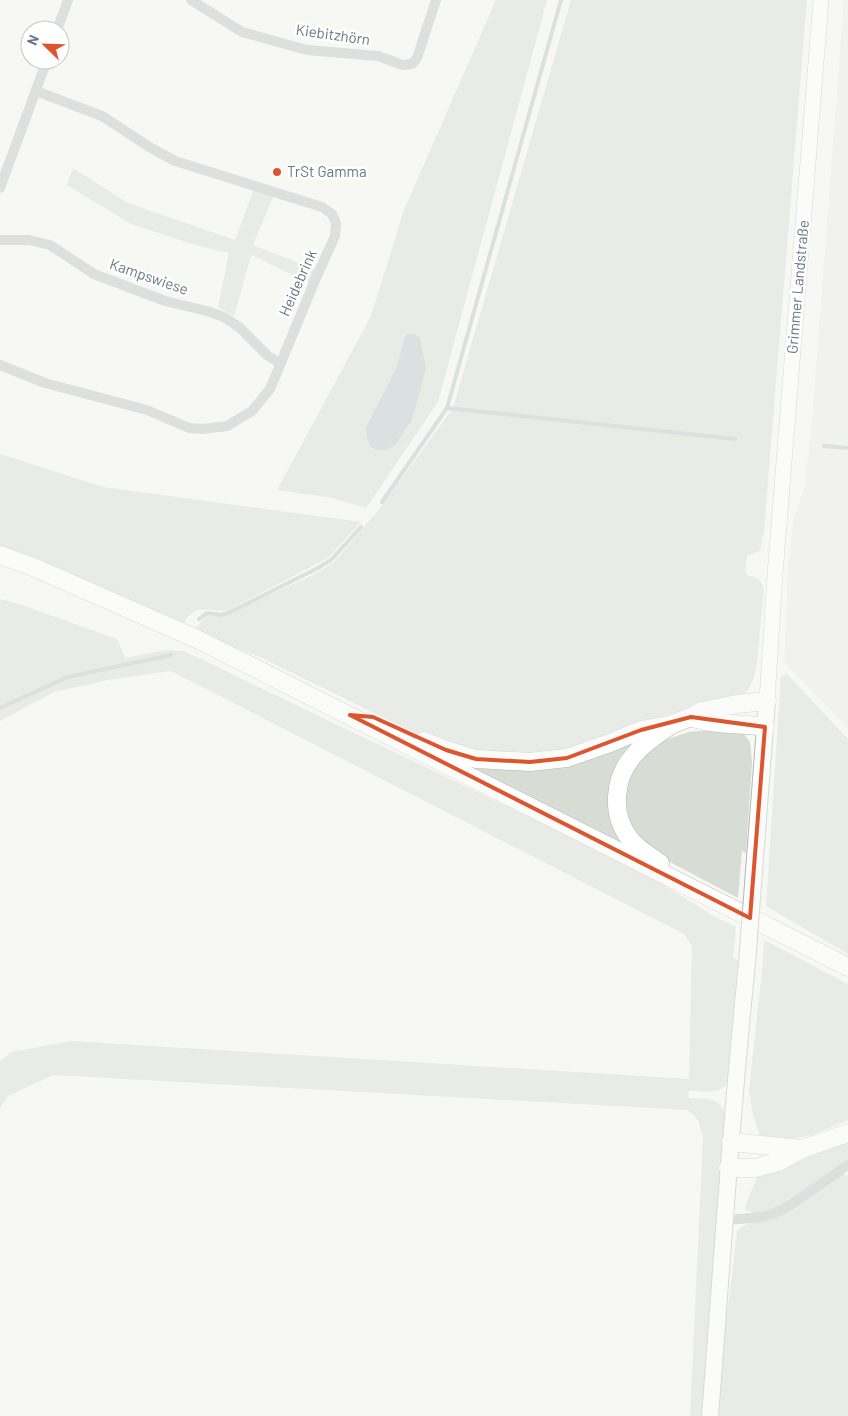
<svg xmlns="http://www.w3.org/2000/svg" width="848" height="1416" viewBox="0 0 848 1416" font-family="Barlow,sans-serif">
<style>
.built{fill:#e8e9e8}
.green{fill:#d7dcd4;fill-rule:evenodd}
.water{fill:#b8c4c8}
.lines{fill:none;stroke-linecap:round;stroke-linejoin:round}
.stream{stroke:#b8c4c8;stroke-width:4}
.secondary-casing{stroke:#b1b7bb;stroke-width:16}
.primary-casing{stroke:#b2b7bb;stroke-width:18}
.trunk-casing{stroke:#b2b6b9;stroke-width:19}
.minor{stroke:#bec3c6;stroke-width:10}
.secondary{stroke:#fff;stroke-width:15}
.primary{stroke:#fff;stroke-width:16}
.trunk{stroke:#fff;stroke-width:18}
.primary-bridge-casing{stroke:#b2b7bb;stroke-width:18;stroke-linecap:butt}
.primary-bridge{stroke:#fff;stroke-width:16}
.marked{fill:none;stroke:#dd552e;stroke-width:4;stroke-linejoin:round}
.poi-dot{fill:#dd552e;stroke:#fff;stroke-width:2}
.labels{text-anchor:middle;stroke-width:5;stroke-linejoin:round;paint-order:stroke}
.street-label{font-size:15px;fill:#677884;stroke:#fff}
.poi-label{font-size:15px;fill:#677884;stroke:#fff;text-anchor:start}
</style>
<rect width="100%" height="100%" fill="#f7f7f4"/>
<!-- built -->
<polygon class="built" points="844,0 848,0 848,728 784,662 788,570 793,520 804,489 811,432"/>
<!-- green -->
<g class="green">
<path d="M496 0H547L438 402 366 508 327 497 277 490 371 316 404 210ZM405 336 412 420 396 444 370 418 380 403 396 369Z"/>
<path d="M571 0H807L764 531 760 551 747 556 745 571 748 576C758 576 760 580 764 588L757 663 754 678 748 690 740 697 667 715 565 752 492 756 433 742 262 658 208 637 195 629 207 615 221 617 313 575 333 563 377 512 453 408Z"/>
<polygon points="73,168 128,203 235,240 254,189 273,197 253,245 316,270 310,283 251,255 234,316 218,307 229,253 195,245 131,224 67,185"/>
<path d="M0 454 103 487 361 522 328 558 230 609C210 615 197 600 184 623L57 569 0 547Z"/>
<path d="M0 599 19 604 117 639 125 658 165 650 184 651 604 853 656 880 715 917 736 927 733 958 738 960 727 1082C722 1096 700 1090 688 1091L689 1098C706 1099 718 1096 726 1114L704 1416H690L703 1137 698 1120 688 1110 53 1075 8 1096 0 1108V1061L12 1052 71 1041 689 1079 692 946 684 934 171 671 108 680 54 692 0 721Z"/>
<polygon points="787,674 848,739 848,954 766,906 781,676"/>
<polygon points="712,730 737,731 744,734 750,742 752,762 746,853 742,851 738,898 649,851 631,832 621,797 623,784 648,749 665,740 689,732"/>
<polygon points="633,739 636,743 624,757 627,847 468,768 470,763 479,765"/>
<path d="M764 940 848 984V1120C816 1134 797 1143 761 1139L752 1110 749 1090 762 971Z"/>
<path d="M848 1142V1162L788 1204 756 1214 746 1210 745 1207C748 1195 756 1186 757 1174Z"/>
<polygon points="842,1173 846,1176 848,1175 848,1416 715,1416 724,1322 729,1300 737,1231 747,1224 772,1217"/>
</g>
<!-- water -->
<polygon class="water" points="408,334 414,334 420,338 426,368 412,420 396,444 387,450 377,450 371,447 367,438 366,427 396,369 405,336"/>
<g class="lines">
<!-- stream -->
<g class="stream">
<polyline points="447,408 735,439"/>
<polyline points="824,446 848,448"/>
<polyline points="382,502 447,408 561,0"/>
<polyline points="199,619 207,613 221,615 230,612 318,568 331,560 361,527"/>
<polyline points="0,708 68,677 171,655"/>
</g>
<!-- secondary casing -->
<g class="secondary-casing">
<polyline id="secondary" points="767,701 775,574 821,0"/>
</g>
<!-- primary casing -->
<g class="primary-casing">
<g id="primary">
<polyline points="755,858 767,701"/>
<path d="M710 1416C722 1265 731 1115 747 964"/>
</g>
</g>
<!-- trunk casing -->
<g class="trunk-casing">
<g id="trunk">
<polyline points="0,555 38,569 199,640 848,967"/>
<path d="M691 717C714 726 741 723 765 727"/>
<polyline points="424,741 446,750 476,759 530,762 567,758 610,743 641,730 670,725 691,717 702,711 737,704 767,701"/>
<path d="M660 863C650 856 638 849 630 839 610 814 614 776 635 754 644 743 657 735 668 727"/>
<polyline points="731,1142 802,1149"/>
<polyline points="728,1168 755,1168 778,1162 802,1149 848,1133"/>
</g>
</g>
<!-- minor -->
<g class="minor">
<polyline points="191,0 242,32 307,50 378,56 403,65 412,64 417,58 436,0"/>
<polyline points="57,30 68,0"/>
<polyline points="0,188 47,60"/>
<polyline points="0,240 29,240 50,245 94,274 165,301 207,311 224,317 239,327 268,356 280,363"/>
<polyline points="0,365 45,383 147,410 189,428 202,429 227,426 252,411 270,389 316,278 335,236 336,223 332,214 322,207 175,161 151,148 102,116 36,91"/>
<polyline points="726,1220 762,1217 775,1213 789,1206 848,1165"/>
</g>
<!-- secondary -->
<use href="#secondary" class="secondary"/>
<!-- primary -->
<use href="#primary" class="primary"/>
<!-- trunk -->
<use href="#trunk" class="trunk"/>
<!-- primary-bridge casing -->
<g class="primary-bridge-casing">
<polyline id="primary-bridge" points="747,964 755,858"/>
</g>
<!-- primary-bridge -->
<use href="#primary-bridge" class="primary-bridge"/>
</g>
<!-- marked area -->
<path d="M0 0H848V1416H0ZM350 715 373 717 446 750 476 759 530 762 567 758 641 730 691 717 765 727 750 918Z" fill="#f7f7f4" fill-opacity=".55" fill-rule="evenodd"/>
<path class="marked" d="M350 715 373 717 446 750 476 759 530 762 567 758 641 730 691 717 765 727 750 918Z"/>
<!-- markers -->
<circle class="poi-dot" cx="277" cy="172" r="5"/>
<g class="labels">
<!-- street labels -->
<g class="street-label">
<text transform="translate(333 35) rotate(8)" y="5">Kiebitzhörn</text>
<text transform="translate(149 277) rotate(19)" y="5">Kampswiese</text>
<text transform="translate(298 283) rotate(-66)" y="5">Heidebrink</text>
<text transform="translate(798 287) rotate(-85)" y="5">Grimmer Landstraße</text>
</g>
<!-- poi labels -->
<g class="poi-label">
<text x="287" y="177">TrSt Gamma</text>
</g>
</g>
<!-- north arrow -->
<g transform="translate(45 45) rotate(293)"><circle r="24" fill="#ffffff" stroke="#c2c9ce"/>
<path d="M0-4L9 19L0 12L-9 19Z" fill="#dd552e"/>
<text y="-8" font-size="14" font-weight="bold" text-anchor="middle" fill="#677884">N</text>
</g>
</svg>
